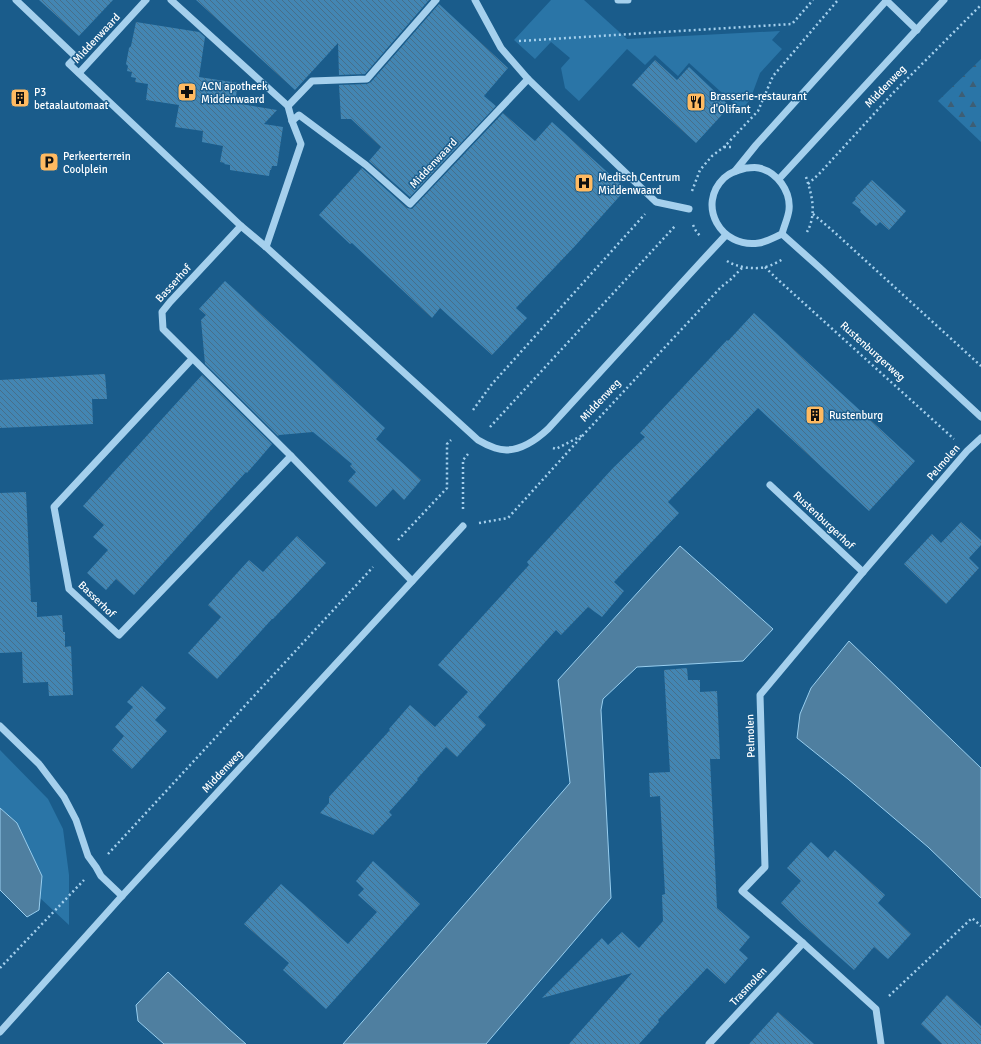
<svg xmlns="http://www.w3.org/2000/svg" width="981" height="1044" viewBox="0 0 981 1044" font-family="Signika,sans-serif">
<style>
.grass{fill:#2a75a7}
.forest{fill:url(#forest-firs)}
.water{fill:#4f7fa0;stroke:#98ceef}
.building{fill:url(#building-back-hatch)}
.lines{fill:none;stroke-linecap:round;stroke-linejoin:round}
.path{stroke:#a5d0ed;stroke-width:2.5;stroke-dasharray:2 3;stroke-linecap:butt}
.minor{stroke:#a5d0ed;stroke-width:7}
.labels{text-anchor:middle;stroke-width:3;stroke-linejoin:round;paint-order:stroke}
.street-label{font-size:11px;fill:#fff;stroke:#1a5c8b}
.poi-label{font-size:11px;fill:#fff;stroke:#1a5c8b;text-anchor:start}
</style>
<defs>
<pattern id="forest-firs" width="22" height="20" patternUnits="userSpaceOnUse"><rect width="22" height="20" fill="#2a75a7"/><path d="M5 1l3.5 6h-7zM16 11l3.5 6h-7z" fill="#3d5e75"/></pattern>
<pattern id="building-back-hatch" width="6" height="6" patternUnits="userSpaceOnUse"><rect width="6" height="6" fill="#4386b3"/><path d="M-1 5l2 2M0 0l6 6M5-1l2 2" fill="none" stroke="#476f8a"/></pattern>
</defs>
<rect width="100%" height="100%" fill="#1a5c8b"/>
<!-- grass -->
<g class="grass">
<polygon points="551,0 584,0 627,39 780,31 772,40 782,49 760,73 750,100 741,110 689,63 678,76 655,55 645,65 627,49 579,101 565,88 561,68 570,58 551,42 535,59 514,40"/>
<polygon points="0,750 48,799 63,829 69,875 69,925 40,898 42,876 17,823 0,808"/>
</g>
<!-- forest -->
<polygon class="forest" points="981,59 981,142 938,101"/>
<!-- water -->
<g class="water">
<polygon points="680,546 773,629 743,661 637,667 603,699 601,710 611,898 486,1044 343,1044 570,783 558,680"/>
<polygon points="849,641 981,768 981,898 928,847 848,779 797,738 800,714 811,688"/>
<polygon points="0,808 17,823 42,876 39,910 27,917 0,890"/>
<polygon points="168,972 229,1029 246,1044 164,1044 138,1021 136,1005"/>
</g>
<!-- building -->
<g class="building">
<polygon points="39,0 113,0 79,36"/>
<polygon points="196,0 429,0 365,74 339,75 338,43 295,90"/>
<polygon points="439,4 508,68 484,96 496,106 410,197 369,161 381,147 351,119 341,119 339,85 367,84 371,82"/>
<polygon points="136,22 199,32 205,37 199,77 238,83 235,103 277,110 264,124 283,127 277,166 272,166 271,170 270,170 269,176 230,170 230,165 224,164 225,163 220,162 223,146 202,142 203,131 175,127 179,105 146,100 148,84 135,82 136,78 131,77 132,72 127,71 128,66 126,64 129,48 131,46"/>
<polygon points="655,60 677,80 689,67 730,106 696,143 632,85"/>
<polygon points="503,113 535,141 552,122 626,189 575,246 516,308 527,318 492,355 440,308 432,318 352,243 350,244 319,215 362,168 407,208 412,209"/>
<polygon points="872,180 906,211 889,230 880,222 876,226 860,212 861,210 852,203 856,199 855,198"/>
<polygon points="225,281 385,428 376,439 421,480 404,500 393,489 376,507 348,481 356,472 350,466 352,464 313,432 279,435 278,436 205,364 201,320 206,315 199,309"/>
<polygon points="754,313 915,461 869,511 758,408 668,502 679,513 614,582 624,591 602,617 588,607 561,635 556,630 478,717 486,725 457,757 446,747 417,779 418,780 389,812 392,815 373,835 320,813 329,803 329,797 390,730 389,729 410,705 435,727 468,692 438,665 529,565 527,562 613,468 645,437 640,433 727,340 728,341"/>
<polygon points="105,374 107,399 92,399 93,424 0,428 0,380"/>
<polygon points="202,375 272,444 247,473 246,472 134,595 116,579 106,590 87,573 108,550 93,537 104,525 83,506"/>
<polygon points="26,492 31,602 37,602 37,617 62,615 63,632 65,632 65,647 71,646 73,695 49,696 48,682 23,683 22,652 0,653 0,493"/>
<polygon points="961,522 981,540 981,545 969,558 979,568 946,604 904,564 932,534 941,543"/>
<polygon points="297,536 326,563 273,619 272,619 217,679 188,653 221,617 208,605 249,560 263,572"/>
<polygon points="687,668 688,680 700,680 700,692 717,691 720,759 710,759 717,908 750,937 739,950 748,958 725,984 707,968 658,1020 659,1022 639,1044 569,1044 632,973 542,998 602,938 608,945 622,932 639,948 663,921 662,895 665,894 660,796 650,797 649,773 670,772 664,670"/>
<polygon points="142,686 166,708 155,720 167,731 132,769 112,750 124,736 115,727 133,707 127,702"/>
<polygon points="811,842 828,858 835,850 885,895 878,903 911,934 888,959 874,947 854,970 801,923 781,903 801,881 787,868"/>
<polygon points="373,861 420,904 326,1009 283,970 289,963 244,924 281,884 348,944 377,912 358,895 364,889 356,881"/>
<polygon points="947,995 981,1026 981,1044 942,1044 921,1024"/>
<polygon points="778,1012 814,1044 749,1044"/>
</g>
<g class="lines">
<!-- path -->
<g class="path">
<polyline points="519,41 792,24 813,0"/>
<polyline points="724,147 732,147"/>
<path d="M806 177C812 195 817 214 807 232"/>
<polyline points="808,184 819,174 894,92 981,5"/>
<polyline points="692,191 700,170 712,156 724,147 758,111 773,76 838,0"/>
<polyline points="813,214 832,230 981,366"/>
<polyline points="693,225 696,231 700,236"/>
<path d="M727 261C736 267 755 270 765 267 771 266 778 262 783 259"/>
<polyline points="765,267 775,277 954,439"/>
<polyline points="473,410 492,384 645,214"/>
<polyline points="490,427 676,225"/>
<polyline points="553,448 556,449 583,435"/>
<polyline points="463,509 463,460 468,454"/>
<polyline points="479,523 508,518 585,433 721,287 730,280 743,267"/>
<polyline points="398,540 447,488 447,444 451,440"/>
<polyline points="108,854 373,567"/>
<polyline points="0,968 84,880"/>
<polyline points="889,996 972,918 981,926"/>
</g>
<!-- minor -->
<g class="minor">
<path d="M16 0 76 57 69 64 241 226 266 247 478 440C483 443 489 446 495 448 515 455 534 442 548 429L699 264 726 235"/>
<polyline points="171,0 288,106 292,121 301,144 266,247"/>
<polyline points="475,0 501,48 528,79 656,202 689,209"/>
<polyline points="618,0 628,0"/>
<polyline points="886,0 917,30"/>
<polyline points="79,73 146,0"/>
<polyline points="288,106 312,81 367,79 436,0"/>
<polyline points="292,121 299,115 366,165 410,204 528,79"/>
<path d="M746 168C750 168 755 167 759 168 777 172 791 191 789 210 788 218 784 226 782 234 775 237 766 242 759 243 721 249 696 205 724 178 730 172 738 170 746 168Z"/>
<polyline points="735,171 756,145 887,0"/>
<polyline points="779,179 944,0"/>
<polyline points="241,226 170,302 162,312 163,329 291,456 412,581"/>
<polyline points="782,234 820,268 981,417"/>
<polyline points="192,359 54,507 69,589 119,635 291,456"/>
<polyline points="770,485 863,572"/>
<polyline points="0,726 39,764 64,797 76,820 88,856 96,867 101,876 122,896"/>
<polyline points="0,1032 122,896 463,526"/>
<polyline points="709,1044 803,943"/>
<polyline points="881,1044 876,1009 803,943 742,891 765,867 760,695 863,572 967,451 981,438"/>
</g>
</g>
<!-- icons -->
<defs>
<g id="pharmacy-square" transform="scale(1)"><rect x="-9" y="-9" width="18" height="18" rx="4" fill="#ffba61" stroke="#1a5c8b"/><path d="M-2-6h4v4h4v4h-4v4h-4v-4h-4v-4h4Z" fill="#111"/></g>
<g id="building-square" transform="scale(1)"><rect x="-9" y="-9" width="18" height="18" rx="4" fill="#ffba61" stroke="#1a5c8b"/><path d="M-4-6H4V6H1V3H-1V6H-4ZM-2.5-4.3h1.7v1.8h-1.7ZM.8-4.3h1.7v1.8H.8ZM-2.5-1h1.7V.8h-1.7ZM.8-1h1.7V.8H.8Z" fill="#111"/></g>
<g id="restaurant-square" transform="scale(1)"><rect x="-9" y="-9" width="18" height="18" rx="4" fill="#ffba61" stroke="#1a5c8b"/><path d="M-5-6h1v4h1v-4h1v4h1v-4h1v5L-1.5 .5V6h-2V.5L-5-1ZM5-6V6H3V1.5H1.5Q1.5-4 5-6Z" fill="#111"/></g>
<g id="parking-square" transform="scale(1)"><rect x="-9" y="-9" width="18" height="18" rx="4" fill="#ffba61" stroke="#1a5c8b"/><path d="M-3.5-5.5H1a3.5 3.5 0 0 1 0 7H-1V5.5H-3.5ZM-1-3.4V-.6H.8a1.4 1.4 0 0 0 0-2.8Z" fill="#111"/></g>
<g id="hospital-square" transform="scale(1)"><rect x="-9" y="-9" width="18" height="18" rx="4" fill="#ffba61" stroke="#1a5c8b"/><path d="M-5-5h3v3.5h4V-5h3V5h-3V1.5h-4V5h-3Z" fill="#111"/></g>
</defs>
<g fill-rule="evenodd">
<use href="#pharmacy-square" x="187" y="92"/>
<use href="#building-square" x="20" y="98"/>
<use href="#restaurant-square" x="696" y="102"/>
<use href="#parking-square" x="49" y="162"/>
<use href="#hospital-square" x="584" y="183"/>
<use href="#building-square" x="815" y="415"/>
</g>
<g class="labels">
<!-- street labels -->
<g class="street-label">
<text transform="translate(96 38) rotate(-47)" y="4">Middenwaard</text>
<text transform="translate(885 86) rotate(-46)" y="4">Middenweg</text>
<text transform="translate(433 163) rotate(-47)" y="4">Middenwaard</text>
<text transform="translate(173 283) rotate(-48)" y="4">Basserhof</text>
<text transform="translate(873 351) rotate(42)" y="4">Rustenburgerweg</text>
<text transform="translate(600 400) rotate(-47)" y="4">Middenweg</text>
<text transform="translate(943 462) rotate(-49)" y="4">Pelmolen</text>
<text transform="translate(824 520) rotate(43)" y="4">Rustenburgerhof</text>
<text transform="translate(97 599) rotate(44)" y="4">Basserhof</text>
<text transform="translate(750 736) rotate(-92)" y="4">Pelmolen</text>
<text transform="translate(222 771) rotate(-47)" y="4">Middenweg</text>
<text transform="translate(748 986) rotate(-47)" y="4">Trasmolen</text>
</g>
<!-- poi labels -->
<g class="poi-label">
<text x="201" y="90">ACN apotheek<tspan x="201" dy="13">Middenwaard</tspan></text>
<text x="34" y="96">P3<tspan x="34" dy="13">betaalautomaat</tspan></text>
<text x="710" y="100">Brasserie-restaurant<tspan x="710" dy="13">d'Olifant</tspan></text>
<text x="63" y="160">Perkeerterrein<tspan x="63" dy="13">Coolplein</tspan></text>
<text x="598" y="181">Medisch Centrum<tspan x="598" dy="13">Middenwaard</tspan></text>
<text x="829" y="419">Rustenburg</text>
</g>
</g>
</svg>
